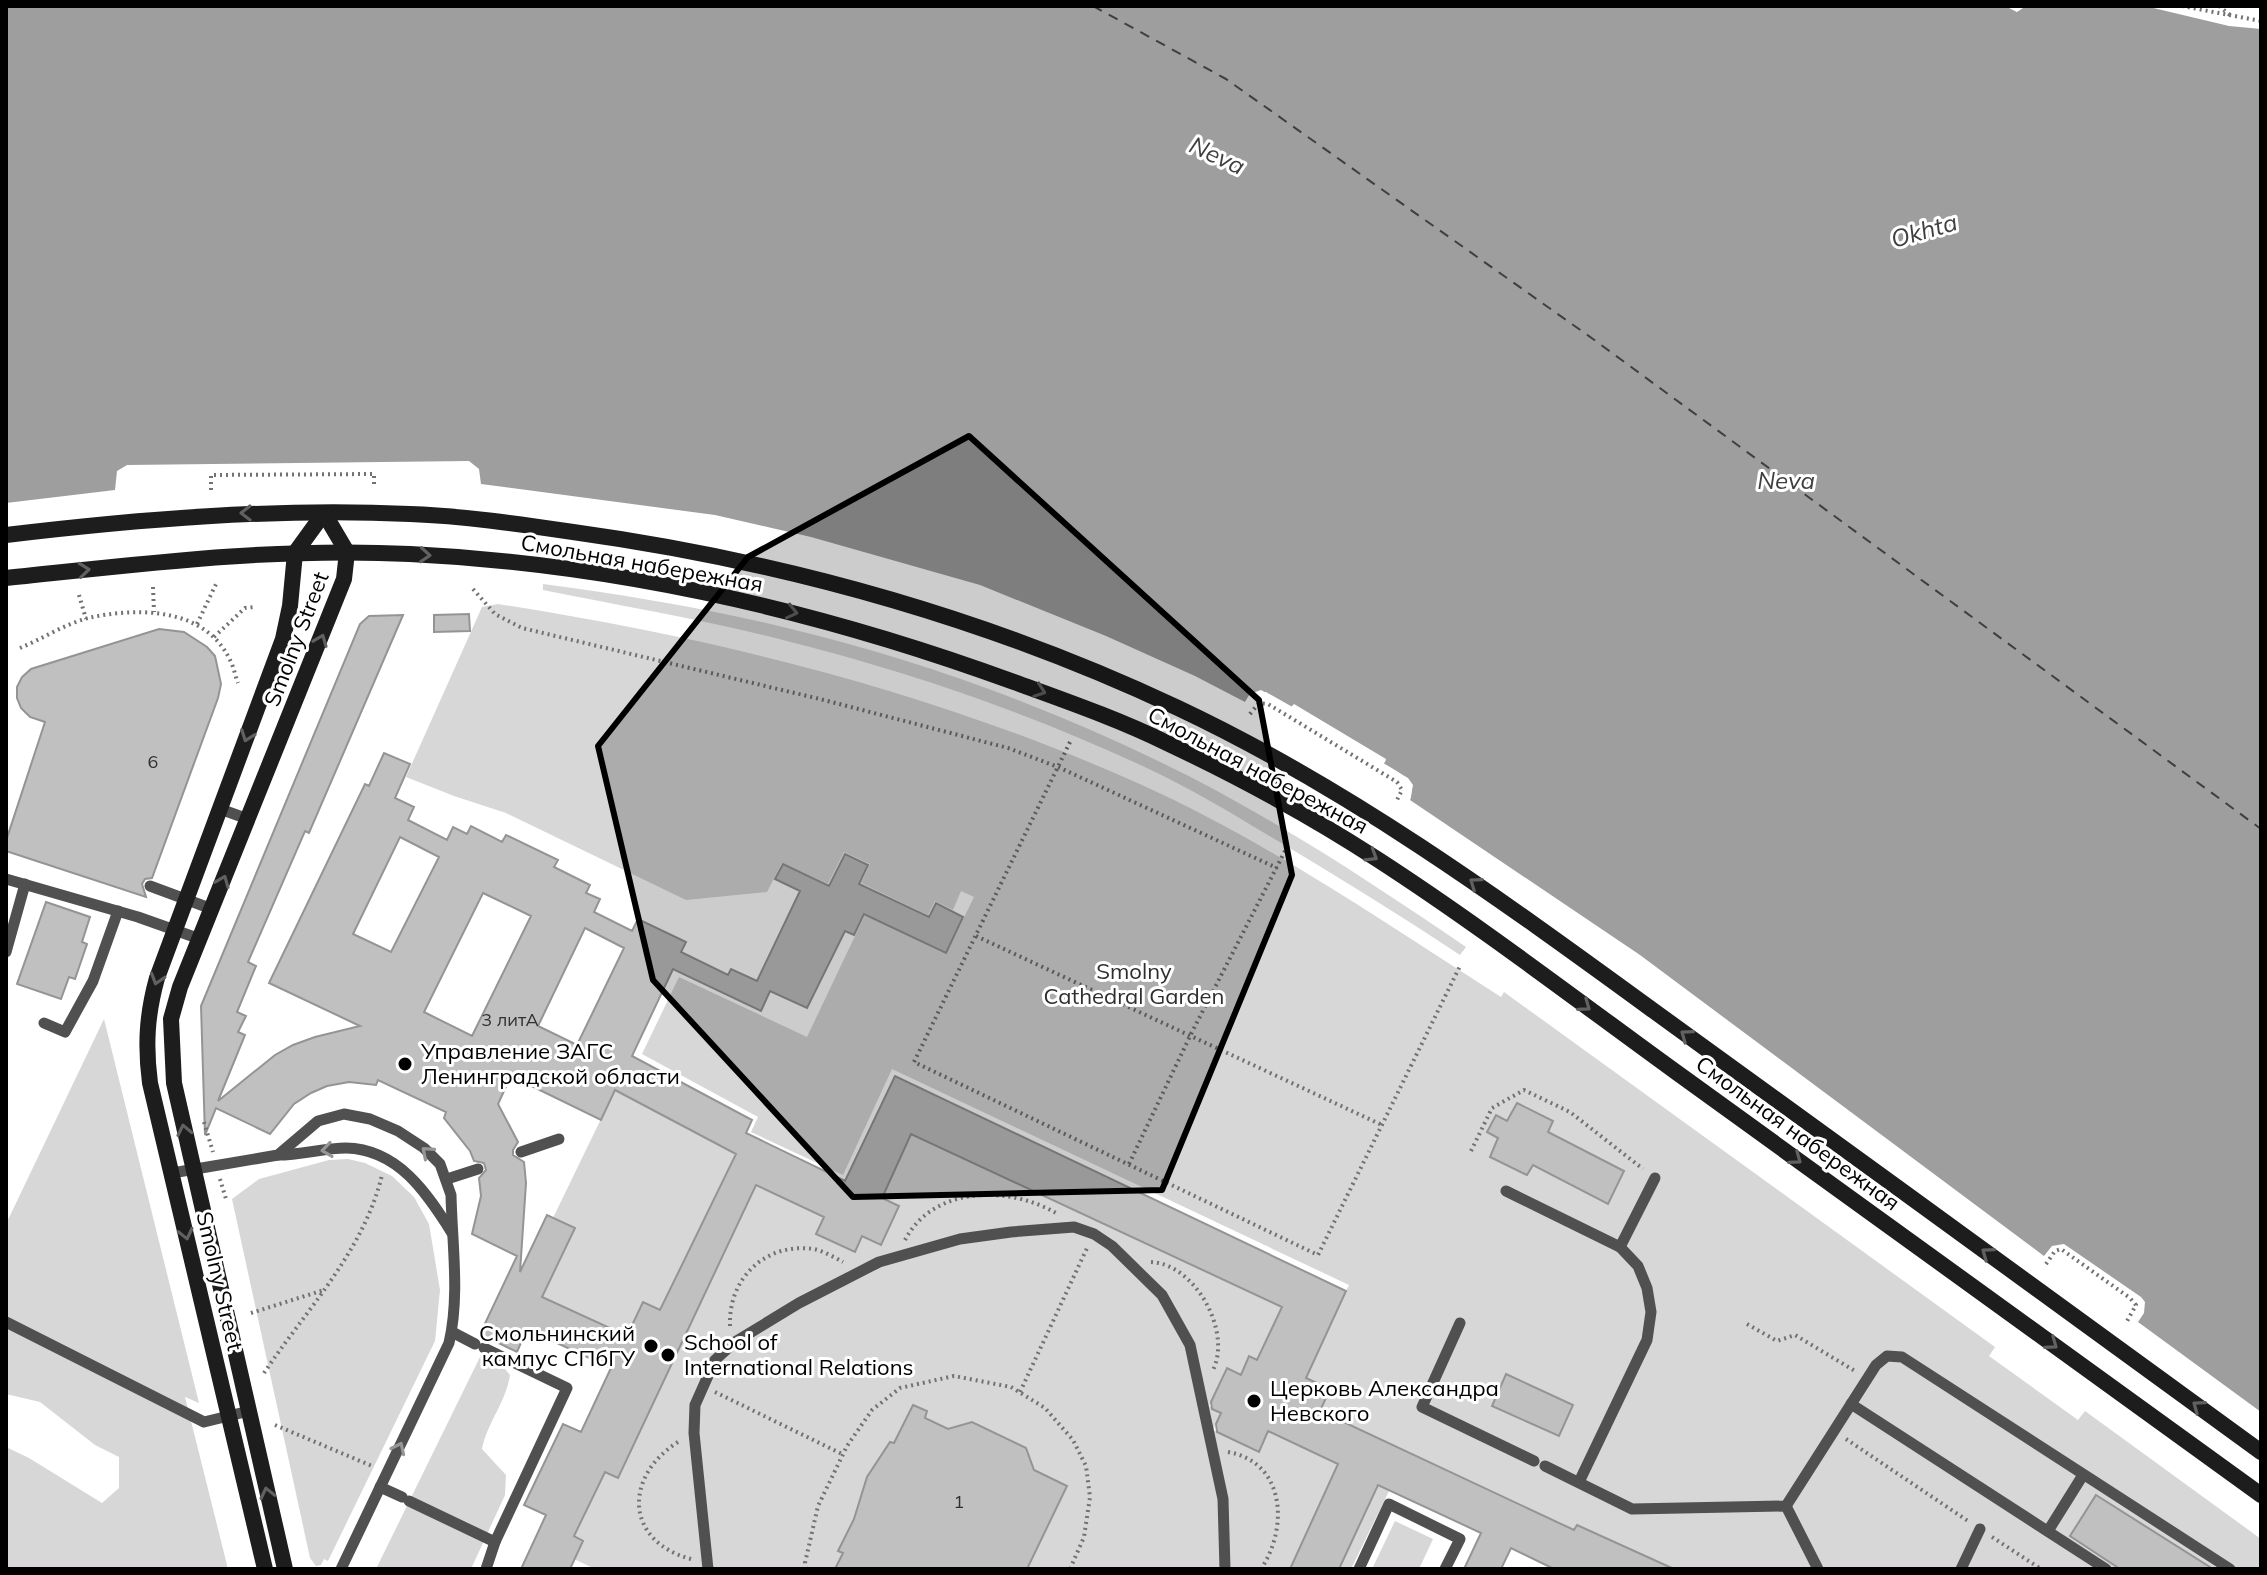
<svg xmlns="http://www.w3.org/2000/svg" width="2267" height="1575" viewBox="0 0 2267 1575" font-family="Mulish,sans-serif">
<style>
.green{fill:#d7d7d7}
.water{fill:#9e9e9e}
.pier{fill:#fff}
.lines{fill:none;stroke-linecap:round;stroke-linejoin:round}
.ferry{stroke:#3f3f3f;stroke-width:2;stroke-dasharray:10 8;stroke-linecap:butt}
.building{fill:#c0c0c0;stroke:#949494;stroke-width:2;fill-rule:evenodd}
.path{stroke:#727272;stroke-width:4;stroke-dasharray:2 4;stroke-linecap:butt}
.lane{stroke:#505050;stroke-width:11}
.secondary{stroke:#1d1d1d;stroke-width:16}
.oneway{stroke:#616161}
.oneway2{stroke:#969696}
.marked{fill:#000;fill-opacity:0.2;stroke:#000;stroke-width:6;stroke-linejoin:round}
.poi-dot{fill:#000;stroke:#fff;stroke-width:3}
.labels{text-anchor:middle;stroke-width:6;stroke-linejoin:round;paint-order:stroke}
.number-label{font-size:18px;fill:#303030}
.street-label{font-size:22px;fill:#000;stroke:#fff}
.park-label{font-size:22px;fill:#2e2e2e;stroke:#fff}
.poi-label{font-size:22px;fill:#000;stroke:#fff;text-anchor:start}
.water-label{font-size:24px;font-style:italic;fill:#3f3f3f;stroke:#fff}
</style>
<rect width="100%" height="100%" fill="#fff"/>
<!-- green -->
<g class="green">
<path d="M543 584C625 595 706 608 787 628 913 658 1039 703 1156 760 1265 812 1366 879 1466 947L1460 955C1396 913 1332 873 1266 834 1228 811 1189 788 1149 769 1032 714 905 670 779 639 701 619 621 606 543 590Z"/>
<path d="M498 604C722 639 934 692 1142 785 1268 842 1384 922 1501 997L1504 992 1995 1347 1989 1356 2078 1420 2085 1411 2261 1539V1569H1674L1577 1525 1574 1530 1320 1411 1306 1378 1349 1285 892 1069 843 1175 751 1132 758 1117 642 1054 679 977 807 1037 865 915 946 954 974 897 961 891 953 910 935 901 928 915 861 883 870 864 844 852 828 884 782 863 767 892 686 900 506 813 454 796 406 777 482 607Z"/>
<polygon points="104,1019 199,1403 185,1397 228,1569 6,1569 6,1447 29,1458 102,1503 119,1488 119,1457 95,1445 40,1402 6,1394 6,1224"/>
<polygon points="615,1090 736,1154 660,1310 643,1302 627,1336 542,1297 575,1229 553,1218"/>
<polygon points="911,1134 1282,1307 1257,1360 1249,1357 1241,1375 1226,1368 1209,1406 1221,1413 1213,1430 1258,1451 1268,1431 1338,1464 1290,1569 1027,1569 1028,1468 1031,1462 1026,1448 972,1422 956,1427 953,1432 925,1417 927,1411 894,1443 890,1442 867,1477 854,1519 838,1551 843,1553 837,1566 841,1569 595,1569 574,1559 583,1541 574,1536 605,1472 618,1477 756,1185 824,1217 817,1233 862,1236 881,1245 899,1206 882,1198"/>
<polygon points="348,1159 365,1163 392,1176 414,1197 429,1224 440,1290 435,1341 328,1561 324,1559 321,1565 316,1566 310,1558 232,1199 259,1179 329,1160"/>
<path d="M481 1355 505 1369 510 1375C506 1402 487 1423 482 1449L506 1475 505 1495 471 1569H376Z"/>
<polygon points="1378,1485 1389,1491 1351,1569 1339,1569"/>
<polygon points="1395,1521 1433,1539 1419,1569 1372,1569"/>
</g>
<!-- water -->
<path class="water" d="M6 6H2005L2017 12 2026 6H2145L2229 26 2261 29V1412L2138 1322 2144 1313 2145 1302 2141 1297 2064 1244 2052 1246 2044 1256 1640 955 1410 800C1417 780 1398 772 1383 763L1386 760 1266 692 1250 694 1245 702 1195 676 1106 636 980 585 811 537 715 515 481 484 479 469 469 461 127 465 117 471 115 490 6 503Z"/>
<!-- pier -->
<polygon class="pier" points="1261,690 1291,707 1294,704 1386,759 1384,764 1408,778 1413,785 1410,800 1407,798 1409,786 1405,781 1381,766 1380,761 1295,710 1290,711 1261,695 1253,697 1248,704 1245,702 1250,694"/>
<g class="lines">
<!-- ferry -->
<polyline class="ferry" points="1093,6 1226,79 1593,339 2261,829"/>
</g>
<!-- building -->
<g class="building">
<polygon points="469,614 470,631 434,632 434,615"/>
<path d="M403 615 309 833 305 831 248 962 256 966 237 1012 246 1016 238 1032 245 1035 218 1101 275 1055 293 1045 315 1037 360 1026 269 983 365 784 369 786 384 753 410 764 395 798 414 807 408 820 447 840 453 827 467 834 471 826 502 842 506 835 558 860 554 867 590 885 586 893 600 899 594 912 632 931 638 919 686 942 681 952 728 975 731 969 757 981 800 891 775 879 783 864 829 886 845 854 868 865 859 884 929 917 936 903 963 917 946 953 864 914 854 935 845 931 807 1008 770 991 761 1011 673 969 632 1056 752 1120 746 1133 845 1181 895 1076 1346 1291 1306 1378 1330 1389 1320 1411 1574 1530 1577 1525 1674 1569H1554L1511 1548 1501 1569H1464L1481 1533 1378 1485 1339 1569H1290L1338 1464 1268 1431 1259 1452 1217 1432 1216 1424 1221 1413 1212 1409 1211 1402 1227 1368 1241 1375 1249 1356 1257 1360 1282 1307 911 1134 882 1198 899 1206 881 1245 862 1236 855 1252 816 1234 824 1217 756 1185 618 1478 605 1472 574 1536 583 1541 570 1569H521L546 1515 524 1505 563 1424 581 1432 611 1368 527 1329 517 1352 480 1334 517 1256 472 1234 481 1196 479 1178 486 1170 484 1163 474 1161 470 1151 444 1118 446 1112 378 1080 376 1085 349 1082 327 1086 311 1093 294 1104 270 1134 216 1108 205 1135 201 1006 360 624 369 616ZM400 837 439 857 391 952 353 934ZM483 893 531 916 472 1036 424 1012ZM585 928 624 948 577 1045 538 1026ZM511 1076 601 1120 615 1090 736 1154 660 1310 643 1302 627 1336 542 1297 575 1228 547 1215 520 1272 526 1183 524 1162 513 1155V1150L518 1142 498 1104Z"/>
<polygon points="159,629 184,632 207,647 215,656 221,684 218,698 152,878 145,879 142,884 146,897 6,851 6,841 45,722 30,717 21,708 17,698 17,687 22,677 31,669"/>
<polygon points="46,902 90,917 82,942 87,944 75,979 69,977 61,999 17,984"/>
<polygon points="1517,1103 1553,1121 1548,1132 1624,1171 1608,1204 1533,1165 1527,1175 1490,1157 1498,1138 1487,1132 1496,1115 1507,1121"/>
<polygon points="1506,1374 1573,1405 1559,1436 1492,1406"/>
<polygon points="913,1405 927,1411 925,1418 948,1429 972,1422 1026,1448 1034,1470 1067,1486 1027,1569 835,1569 843,1553 838,1551 854,1519 867,1477 890,1442 894,1443"/>
<polygon points="2096,1495 2213,1569 2120,1569 2070,1536"/>
</g>
<g class="lines">
<!-- path -->
<g class="path">
<polyline points="2182,6 2261,21"/>
<polyline points="2219,6 2230,15"/>
<polyline points="211,490 211,475 374,474 374,488"/>
<polyline points="153,587 154,612"/>
<polyline points="473,589 495,614 522,628 824,700 1008,748 1058,767 1277,868"/>
<polyline points="79,595 86,619"/>
<polyline points="197,624 217,582"/>
<polyline points="214,637 245,608 254,607"/>
<path d="M20 648C42 639 65 624 88 618 137 607 205 607 230 660 234 667 235 676 238 683"/>
<polyline points="1250,714 1259,703 1268,704 1397,782 1402,790 1396,802"/>
<polyline points="1070,742 914,1062 1318,1255 1461,964"/>
<polyline points="976,936 1382,1125"/>
<polyline points="204,1122 213,1152"/>
<polyline points="1471,1151 1492,1108 1524,1090 1570,1112 1643,1169"/>
<polyline points="1129,1164 1191,1034 1285,851"/>
<polyline points="220,1179 226,1199"/>
<path d="M905 1240C934 1185 1009 1186 1056 1213"/>
<path d="M1151 1262C1195 1264 1232 1331 1213 1370"/>
<polyline points="2046,1264 2055,1251 2061,1249 2130,1298 2136,1305 2126,1323"/>
<polyline points="251,1313 324,1290"/>
<polyline points="1747,1324 1777,1341 1795,1335 1855,1371"/>
<path d="M730 1326C728 1278 766 1242 814 1249 823 1251 834 1257 843 1262"/>
<path d="M264 1373C306 1310 364 1251 382 1175"/>
<polyline points="715,1392 842,1454"/>
<polyline points="1020,1392 1088,1246"/>
<polyline points="275,1425 372,1466"/>
<polyline points="1846,1439 1968,1521"/>
<path d="M678 1442C624 1476 624 1541 691 1559"/>
<path d="M1228 1452C1285 1462 1289 1527 1261 1569"/>
<polyline points="1992,1537 2041,1569"/>
<polyline points="806,1569 805,1563 818,1506 847,1446 872,1410 900,1388 954,1376 1011,1387 1045,1408 1073,1440 1086,1466 1090,1497 1084,1537 1070,1569"/>
</g>
<!-- lane -->
<g class="lane">
<polyline points="220,809 248,819"/>
<polyline points="6,879 138,917 200,939"/>
<polyline points="150,886 212,909"/>
<polyline points="6,952 25,884"/>
<polyline points="44,1023 65,1032 93,981 118,911"/>
<polyline points="521,1152 559,1139"/>
<path d="M278 1155C302 1155 323 1148 346 1148 398 1149 427 1193 452 1233"/>
<path d="M172 1173 278 1155 318 1121 344 1114 370 1119 398 1131 424 1148 440 1164 451 1195C452 1243 460 1296 449 1343L341 1569"/>
<polyline points="447,1179 478,1169"/>
<polyline points="1506,1191 1620,1247 1638,1266 1647,1288 1651,1312 1647,1340 1579,1482"/>
<polyline points="1620,1247 1655,1178"/>
<polyline points="6,1322 204,1422 249,1411"/>
<polyline points="1460,1323 1422,1407 1534,1461"/>
<polyline points="452,1332 475,1344"/>
<polyline points="484,1348 567,1388 495,1542 486,1569"/>
<polyline points="1851,1404 2106,1569"/>
<polyline points="1545,1466 1632,1509 1786,1506 1876,1365 1887,1356 1902,1357 2230,1569"/>
<polyline points="380,1487 402,1497"/>
<polyline points="409,1501 495,1542"/>
<polyline points="1786,1506 1818,1569"/>
<polyline points="2048,1531 2083,1475"/>
<polyline points="708,1569 694,1433 695,1405 715,1360 735,1342 799,1303 879,1262 960,1239 1011,1232 1074,1227 1094,1234 1112,1246 1162,1295 1190,1345 1223,1499 1225,1569"/>
<polyline points="1359,1569 1389,1504 1460,1539 1445,1569"/>
<polyline points="1961,1569 1980,1529"/>
</g>
<!-- secondary -->
<g class="secondary">
<path d="M6 535C140 519 274 508 410 514 464 516 519 524 573 532 782 561 987 618 1178 708 1365 796 1531 922 1698 1043 1886 1179 2073 1315 2261 1452"/>
<path d="M6 578C141 564 274 547 410 554 617 564 820 611 1014 682 1066 701 1118 719 1167 743 1239 777 1311 816 1377 859 1479 925 1578 1001 1676 1072 1871 1213 2066 1354 2261 1495"/>
<path d="M265 1569 150 1083C145 1045 147 1014 157 978L283 639 290 606 295 553 324 513"/>
<polyline points="285,1569 174,1083 171,1019 180,987 344,579 347,552 324,513"/>
</g>
</g>
<!-- one-way arrows -->
<defs><path id="oneway-chevron" d="M-2-3.5L2.5 0L-2 3.5" fill="none" stroke-width="1.6" stroke-linecap="round" stroke-linejoin="round" transform="scale(2)"/></defs>
<g class="oneway">
<use href="#oneway-chevron" transform="translate(246 513) rotate(179)"/>
<use href="#oneway-chevron" transform="translate(425 555) rotate(4)"/>
<use href="#oneway-chevron" transform="translate(84 570) rotate(-6)"/>
<use href="#oneway-chevron" transform="translate(792 612) rotate(13)"/>
<use href="#oneway-chevron" transform="translate(321 640) rotate(-68)"/>
<use href="#oneway-chevron" transform="translate(1040 691) rotate(20)"/>
<use href="#oneway-chevron" transform="translate(247 736) rotate(110)"/>
<use href="#oneway-chevron" transform="translate(1372 856) rotate(32)"/>
<use href="#oneway-chevron" transform="translate(223 881) rotate(-68)"/>
<use href="#oneway-chevron" transform="translate(1475 883) rotate(-145)"/>
<use href="#oneway-chevron" transform="translate(157 979) rotate(107)"/>
<use href="#oneway-chevron" transform="translate(1585 1006) rotate(36)"/>
<use href="#oneway-chevron" transform="translate(1686 1035) rotate(-144)"/>
<use href="#oneway-chevron" transform="translate(184 1130) rotate(-102)"/>
<use href="#oneway-chevron" transform="translate(1796 1159) rotate(36)"/>
<use href="#oneway-chevron" transform="translate(186 1234) rotate(77)"/>
<use href="#oneway-chevron" transform="translate(1987 1253) rotate(-144)"/>
<use href="#oneway-chevron" transform="translate(2052 1344) rotate(36)"/>
<use href="#oneway-chevron" transform="translate(2198 1406) rotate(-144)"/>
<use href="#oneway-chevron" transform="translate(267 1493) rotate(-103)"/>
</g>
<g class="oneway2">
<use href="#oneway-chevron" transform="translate(327 1150) rotate(172)"/>
<use href="#oneway-chevron" transform="translate(427 1152) rotate(-139)"/>
<use href="#oneway-chevron" transform="translate(399 1448) rotate(-64)"/>
</g>
<!-- marked area -->
<path class="marked" d="M969 436 1259 700 1292 875 1162 1190 853 1197 653 980 598 746 748 557Z"/>
<!-- markers -->
<g class="poi-dot">
<circle cx="405" cy="1064" r="8"/>
<circle cx="651" cy="1346" r="8"/>
<circle cx="668" cy="1355" r="8"/>
<circle cx="1254" cy="1401" r="8"/>
</g>
<g class="labels">
<!-- number labels -->
<g class="number-label">
<text x="153" y="768">6</text>
<text x="510" y="1026">3 литА</text>
<text x="959" y="1508">1</text>
</g>
<!-- street labels -->
<g class="street-label">
<text transform="translate(642 563) rotate(10)" y="8">Смольная набережная</text>
<text transform="translate(296 639) rotate(-69)" y="8">Smolny Street</text>
<text transform="translate(1258 770) rotate(28)" y="8">Смольная набережная</text>
<text transform="translate(1798 1133) rotate(36)" y="8">Смольная набережная</text>
<text transform="translate(220 1281) rotate(77)" y="8">Smolny Street</text>
</g>
<!-- park labels -->
<g class="park-label">
<text x="1134" y="979">Smolny<tspan x="1134" dy="25">Cathedral Garden</tspan></text>
</g>
<!-- poi labels -->
<g class="poi-label">
<text x="421" y="1059">Управление ЗАГС<tspan x="421" dy="25">Ленинградской области</tspan></text>
<text x="635" y="1341" text-anchor="end">Смольнинский<tspan x="635" dy="25">кампус СПбГУ</tspan></text>
<text x="684" y="1350">School of<tspan x="684" dy="25">International Relations</tspan></text>
<text x="1270" y="1396">Церковь Александра<tspan x="1270" dy="25">Невского</tspan></text>
</g>
<!-- water labels -->
<g class="water-label">
<text transform="translate(1217 156) rotate(25)" y="8">Neva</text>
<text transform="translate(1924 231) rotate(-16)" y="8">Okhta</text>
<text x="1786" y="489">Neva</text>
</g>
</g>
<!-- border -->
<rect width="2267" height="1575" fill="none" stroke="#000000" stroke-width="16"/>
</svg>
